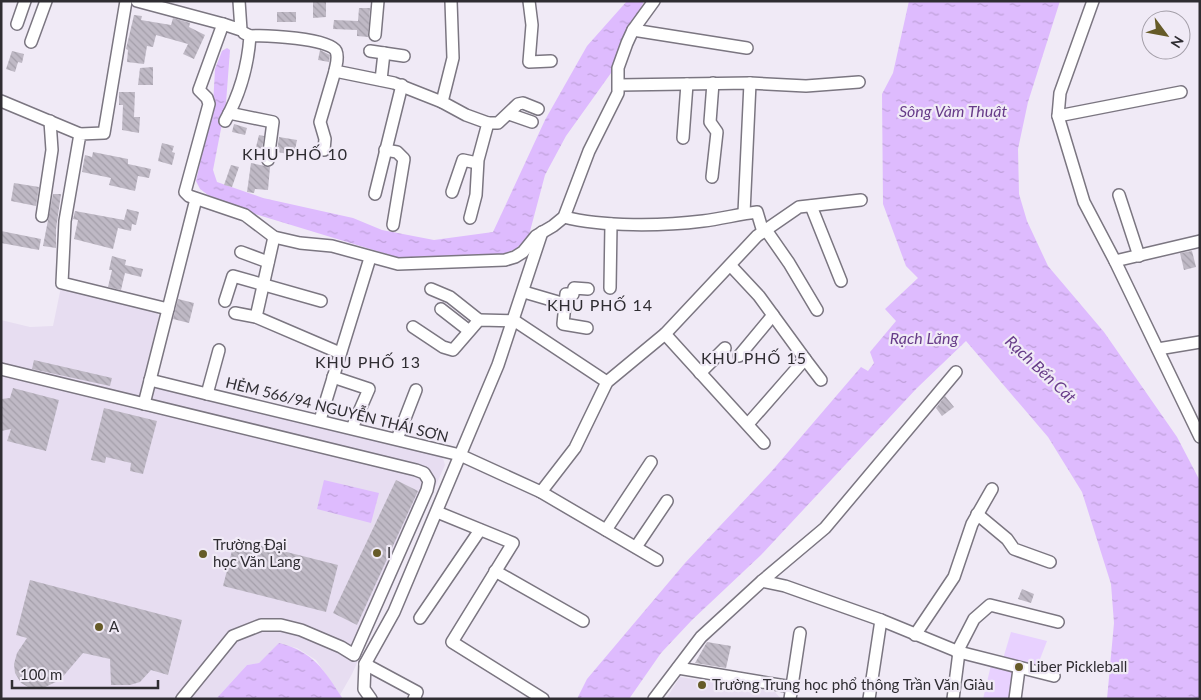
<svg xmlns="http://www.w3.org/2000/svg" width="1201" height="700" viewBox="0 0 1201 700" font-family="Lato,sans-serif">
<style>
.built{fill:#e7ddf1}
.pitch{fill:#e8d1ff}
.water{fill:url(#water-ripples)}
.building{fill:url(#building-back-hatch)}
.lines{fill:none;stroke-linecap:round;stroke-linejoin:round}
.minor-casing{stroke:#7b7681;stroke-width:14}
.minor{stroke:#fff;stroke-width:11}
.poi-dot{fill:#665b28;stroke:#f0eaf6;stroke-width:2}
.labels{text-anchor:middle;stroke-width:4.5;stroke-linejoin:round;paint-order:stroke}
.street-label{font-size:15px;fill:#2f2d32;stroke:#f0eaf6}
.poi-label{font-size:15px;fill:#2f2d32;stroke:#f0eaf6;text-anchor:start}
.water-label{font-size:16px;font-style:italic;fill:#673c89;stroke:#f0eaf6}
.neighbourhood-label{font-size:16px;letter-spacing:1px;fill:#2f2d32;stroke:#f0eaf6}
</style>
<defs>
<pattern id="water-ripples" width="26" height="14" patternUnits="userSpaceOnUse" patternTransform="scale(1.25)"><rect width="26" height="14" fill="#debbfe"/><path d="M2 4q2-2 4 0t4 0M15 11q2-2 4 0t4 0" fill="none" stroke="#bfa1da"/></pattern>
<pattern id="building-back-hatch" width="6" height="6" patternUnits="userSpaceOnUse" patternTransform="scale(1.25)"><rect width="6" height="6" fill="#bfb9c5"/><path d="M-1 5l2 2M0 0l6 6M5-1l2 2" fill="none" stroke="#a49faa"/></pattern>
</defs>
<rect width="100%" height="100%" fill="#f0eaf6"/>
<!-- built -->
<g class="built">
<polygon points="61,287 153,309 159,316 143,382 442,455 445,465 352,674 340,695 316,660 297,648 279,644 259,663 247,665 216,699 1,699 1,320 30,327 53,326"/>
<polygon points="680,677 775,692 781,699 666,699"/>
</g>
<!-- pitch -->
<polygon class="pitch" points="1011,632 1047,641 1035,672 1019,669 1012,699 983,699 991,665 1000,669"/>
<!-- water -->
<g class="water">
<polygon points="627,1 644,1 616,66 566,136 545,175 529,235 516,249 497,256 403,259 255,214 208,195 200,189 196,181 213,105 215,69 222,51 227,48 230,50 226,103 213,170 217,182 263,198 353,218 382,230 434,240 493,232 545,120 587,46"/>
<polygon points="909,1 1060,1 1028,102 1018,149 1019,194 1027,221 1048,266 1104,332 1177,437 1200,481 1200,699 1107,699 1114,623 1111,584 1082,492 1048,437 966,341 917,388 761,555 692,620 661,653 629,699 577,699 587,679 685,563 771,472 861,367 868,371 874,363 870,352 896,321 885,309 918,278 906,266 883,204 882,94 893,73"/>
<polygon points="324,480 379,493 371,523 317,509"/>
<path d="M279 643C314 652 324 670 343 699H216L247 665 259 663Z"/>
</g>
<!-- building -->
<g class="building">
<polygon points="313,1 326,1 326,17 313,18"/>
<polygon points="359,8 370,8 368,37 357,36 357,30 333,29 334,20 358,21"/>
<rect x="277" y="12" width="19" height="10"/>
<polygon points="134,15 142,16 141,20 171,25 173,18 190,23 189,27 205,35 194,59 183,54 188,44 156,35 153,47 147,46 144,64 127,62 128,50 126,49"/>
<polygon points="320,50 330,55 329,62 318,60"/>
<polygon points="12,51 24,54 22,63 18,62 15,72 6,69"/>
<polygon points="153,67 153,85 138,85 140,68"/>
<polygon points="119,92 135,92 134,117 140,117 139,133 122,130 123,105 119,105"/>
<polygon points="234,124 247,128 245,135 232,132"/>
<polygon points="259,135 264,136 262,149 256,147"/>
<polygon points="279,137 297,140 294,155 277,152"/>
<polygon points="162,143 174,146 172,152 175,153 172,165 158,161"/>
<polygon points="93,152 128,159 128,164 151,169 149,178 138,176 135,191 109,185 111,178 82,172 85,155 92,157"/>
<polygon points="251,163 270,167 268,190 255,189 254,193 247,192"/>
<polygon points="231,165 239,167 232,187 224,185"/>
<polygon points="14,183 39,187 36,206 11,201"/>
<polygon points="53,194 61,194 56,229 56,248 43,246"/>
<polygon points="127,209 139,212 136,225 132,224 131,231 118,228 113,249 74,239 78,220 73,219 75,211 124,220"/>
<polygon points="1,231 41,239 39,250 1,243"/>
<polygon points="1192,251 1196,267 1184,270 1180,253"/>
<polygon points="112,256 126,260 125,265 143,269 141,277 125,273 121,290 108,287 112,270 109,270"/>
<polygon points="178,299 194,303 189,323 173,319"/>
<polygon points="34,360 112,378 110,386 32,369"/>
<polygon points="13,388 59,400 46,451 7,441 11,429 1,431 1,399 10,398"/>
<polygon points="945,396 954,407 942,416 936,408"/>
<polygon points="104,408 157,421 143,474 130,471 131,463 106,457 105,463 91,460"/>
<polygon points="396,480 418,491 357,625 333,613"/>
<polygon points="235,539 338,565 326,612 223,586"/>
<polygon points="30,580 182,620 168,675 151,670 140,682 130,685 111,685 110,659 83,653 60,680 43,688 30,688 21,683 15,673 14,664 17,653 27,638 16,635"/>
<polygon points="1022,589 1034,594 1031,603 1018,599"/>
<polygon points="707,642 731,646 726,668 695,663"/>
</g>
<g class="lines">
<!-- minor casing -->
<g class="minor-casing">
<g id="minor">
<polyline points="126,1 104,133 80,134 65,221 62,283 168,309"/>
<polyline points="137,1 223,24"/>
<polyline points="239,1 241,30 223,24 199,90 207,98 209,104 185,192 189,196 245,215 274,237 300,243 332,246 398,264 505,260 515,257 523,252 536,236 553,226 564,217 589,151 618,93 618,68 627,43 633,30 654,1"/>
<polyline points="451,1 453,58 442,102 466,115 488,123 478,160 476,195 470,218"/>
<polyline points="529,1 532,25 529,62 551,61"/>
<polyline points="1093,1 1060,93 1058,116 1084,202 1115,261 1200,437"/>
<polyline points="17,24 25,1"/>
<polyline points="633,30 747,48"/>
<polyline points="375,35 378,1"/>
<path d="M250 36C265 35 329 38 336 51 339 58 336 64 335 71L394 83 442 102"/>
<polyline points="31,42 46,1"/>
<polyline points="370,51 404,56"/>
<polyline points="381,80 384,53"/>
<polyline points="619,85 750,83 806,86 859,82"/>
<polyline points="1,101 80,134"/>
<polyline points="229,113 273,122 268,160"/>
<polyline points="509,114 532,122"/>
<polyline points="1058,116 1181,92"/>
<path d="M225 121C239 96 248 65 250 36L244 33"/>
<polyline points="488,123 498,123 518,104 523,103 538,109"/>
<polyline points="683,138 687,84"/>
<polyline points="324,150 325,139 320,122 335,71"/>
<polyline points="385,150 397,152 404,159 393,225"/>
<polyline points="712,177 717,132 710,122 713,83"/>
<polyline points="452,192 463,160 477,163"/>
<polyline points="375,194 402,85"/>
<polyline points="1119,195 1139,256"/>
<polyline points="811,206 841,281"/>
<polyline points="744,213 750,83"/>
<polyline points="42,216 52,150 50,121"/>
<path d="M564 217C603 227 663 226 703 221 721 219 739 214 757 212L763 232"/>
<polyline points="766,230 789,263 817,310"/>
<polyline points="241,252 268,262"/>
<polyline points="1115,261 1200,241"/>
<polyline points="731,266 759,296 805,359 748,424"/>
<polyline points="610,288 611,224"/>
<polyline points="431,289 450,297 479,320"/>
<polyline points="524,292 565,304"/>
<polyline points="225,301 233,276 321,301"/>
<polyline points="441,309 468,330"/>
<polyline points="235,313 256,317 340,353"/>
<polyline points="256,317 274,237"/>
<polyline points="413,327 443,347 453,350 479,320 515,321 607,382"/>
<polyline points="587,328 563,324 566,294 573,294 574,288 588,289"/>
<polyline points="665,334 764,443"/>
<polyline points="1158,349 1200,342"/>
<polyline points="739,356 773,315"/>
<polyline points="805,359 821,380"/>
<polyline points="1,369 416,470 424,473 429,481 427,490 354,655 341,647 301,630 281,625 261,625 233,636 182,699"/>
<polyline points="700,373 725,348"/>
<polyline points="333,377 369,389 352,428"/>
<polyline points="150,380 207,394 219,350"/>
<polyline points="207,394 460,455 541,492 657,560"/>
<polyline points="144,404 196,199"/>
<polyline points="320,420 370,258"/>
<polyline points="397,439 416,390"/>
<polyline points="541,492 575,448 607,382 665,334 757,236 799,207 861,200"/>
<polyline points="437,512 513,543 452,642 543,699"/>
<polyline points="977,514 1007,539 1014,549 1050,562"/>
<polyline points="606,530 651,462"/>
<polyline points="636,547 667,501"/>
<polyline points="495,571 583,621"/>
<polyline points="762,581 825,528 956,372"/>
<polyline points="420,618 480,530"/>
<polyline points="915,635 954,577 972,524 992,489"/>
<polyline points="957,652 974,619 990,605 1058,622"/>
<polyline points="365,664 417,692 414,699"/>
<polyline points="678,668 792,687"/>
<polyline points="371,699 364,689 365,664 394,612 498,365 542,232"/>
<polyline points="654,699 701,637 762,581 785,586 881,620 959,652 1054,676"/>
<polyline points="790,699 800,633"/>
<polyline points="869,699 881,620"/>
<polyline points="953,699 959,652"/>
<polyline points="1015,699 1019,669"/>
</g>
</g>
<!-- minor -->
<use href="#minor" class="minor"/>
</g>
<!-- markers -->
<g class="poi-dot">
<circle cx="377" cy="553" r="5"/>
<circle cx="203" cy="554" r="5"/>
<circle cx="99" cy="627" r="5"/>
<circle cx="1019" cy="667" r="5"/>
<circle cx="702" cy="685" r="5"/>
</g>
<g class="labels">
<!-- street labels -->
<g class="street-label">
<text transform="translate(337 410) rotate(14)" y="5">HẺM 566/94 NGUYỄN THÁI SƠN</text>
</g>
<!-- poi labels -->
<g class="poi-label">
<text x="213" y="550">Trường Đại<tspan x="213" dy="17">học Văn Lang</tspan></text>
<text x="387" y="558">I</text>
<text x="109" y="632">A</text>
<text x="1029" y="672">Liber Pickleball</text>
<text x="712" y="690">Trường Trung học phổ thông Trần Văn Giàu</text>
</g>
<!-- water labels -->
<g class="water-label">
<text x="953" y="117">Sông Vàm Thuật</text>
<text x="924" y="344">Rạch Lăng</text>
<text transform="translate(1041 369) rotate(43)" y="6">Rạch Bến Cát</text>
</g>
<!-- neighbourhood labels -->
<g class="neighbourhood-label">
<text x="295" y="160">KHU PHỐ 10</text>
<text x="600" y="311">KHU PHỐ 14</text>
<text x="754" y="364">KHU PHỐ 15</text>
<text x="368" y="368">KHU PHỐ 13</text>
</g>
</g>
<!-- border -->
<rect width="1201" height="700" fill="none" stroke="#2f2d32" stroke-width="5"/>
<!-- north arrow -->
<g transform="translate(1166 35) rotate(122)"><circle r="24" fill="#f0eaf6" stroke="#a39ea8"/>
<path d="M0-4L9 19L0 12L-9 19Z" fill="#665b28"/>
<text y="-8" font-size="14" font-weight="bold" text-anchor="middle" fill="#2f2d32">N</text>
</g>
<!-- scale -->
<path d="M12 680v8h146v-8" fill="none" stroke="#2f2d32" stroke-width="2.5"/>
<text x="20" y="680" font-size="15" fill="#2f2d32" stroke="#f0eaf6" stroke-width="4" paint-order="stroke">100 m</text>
</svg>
